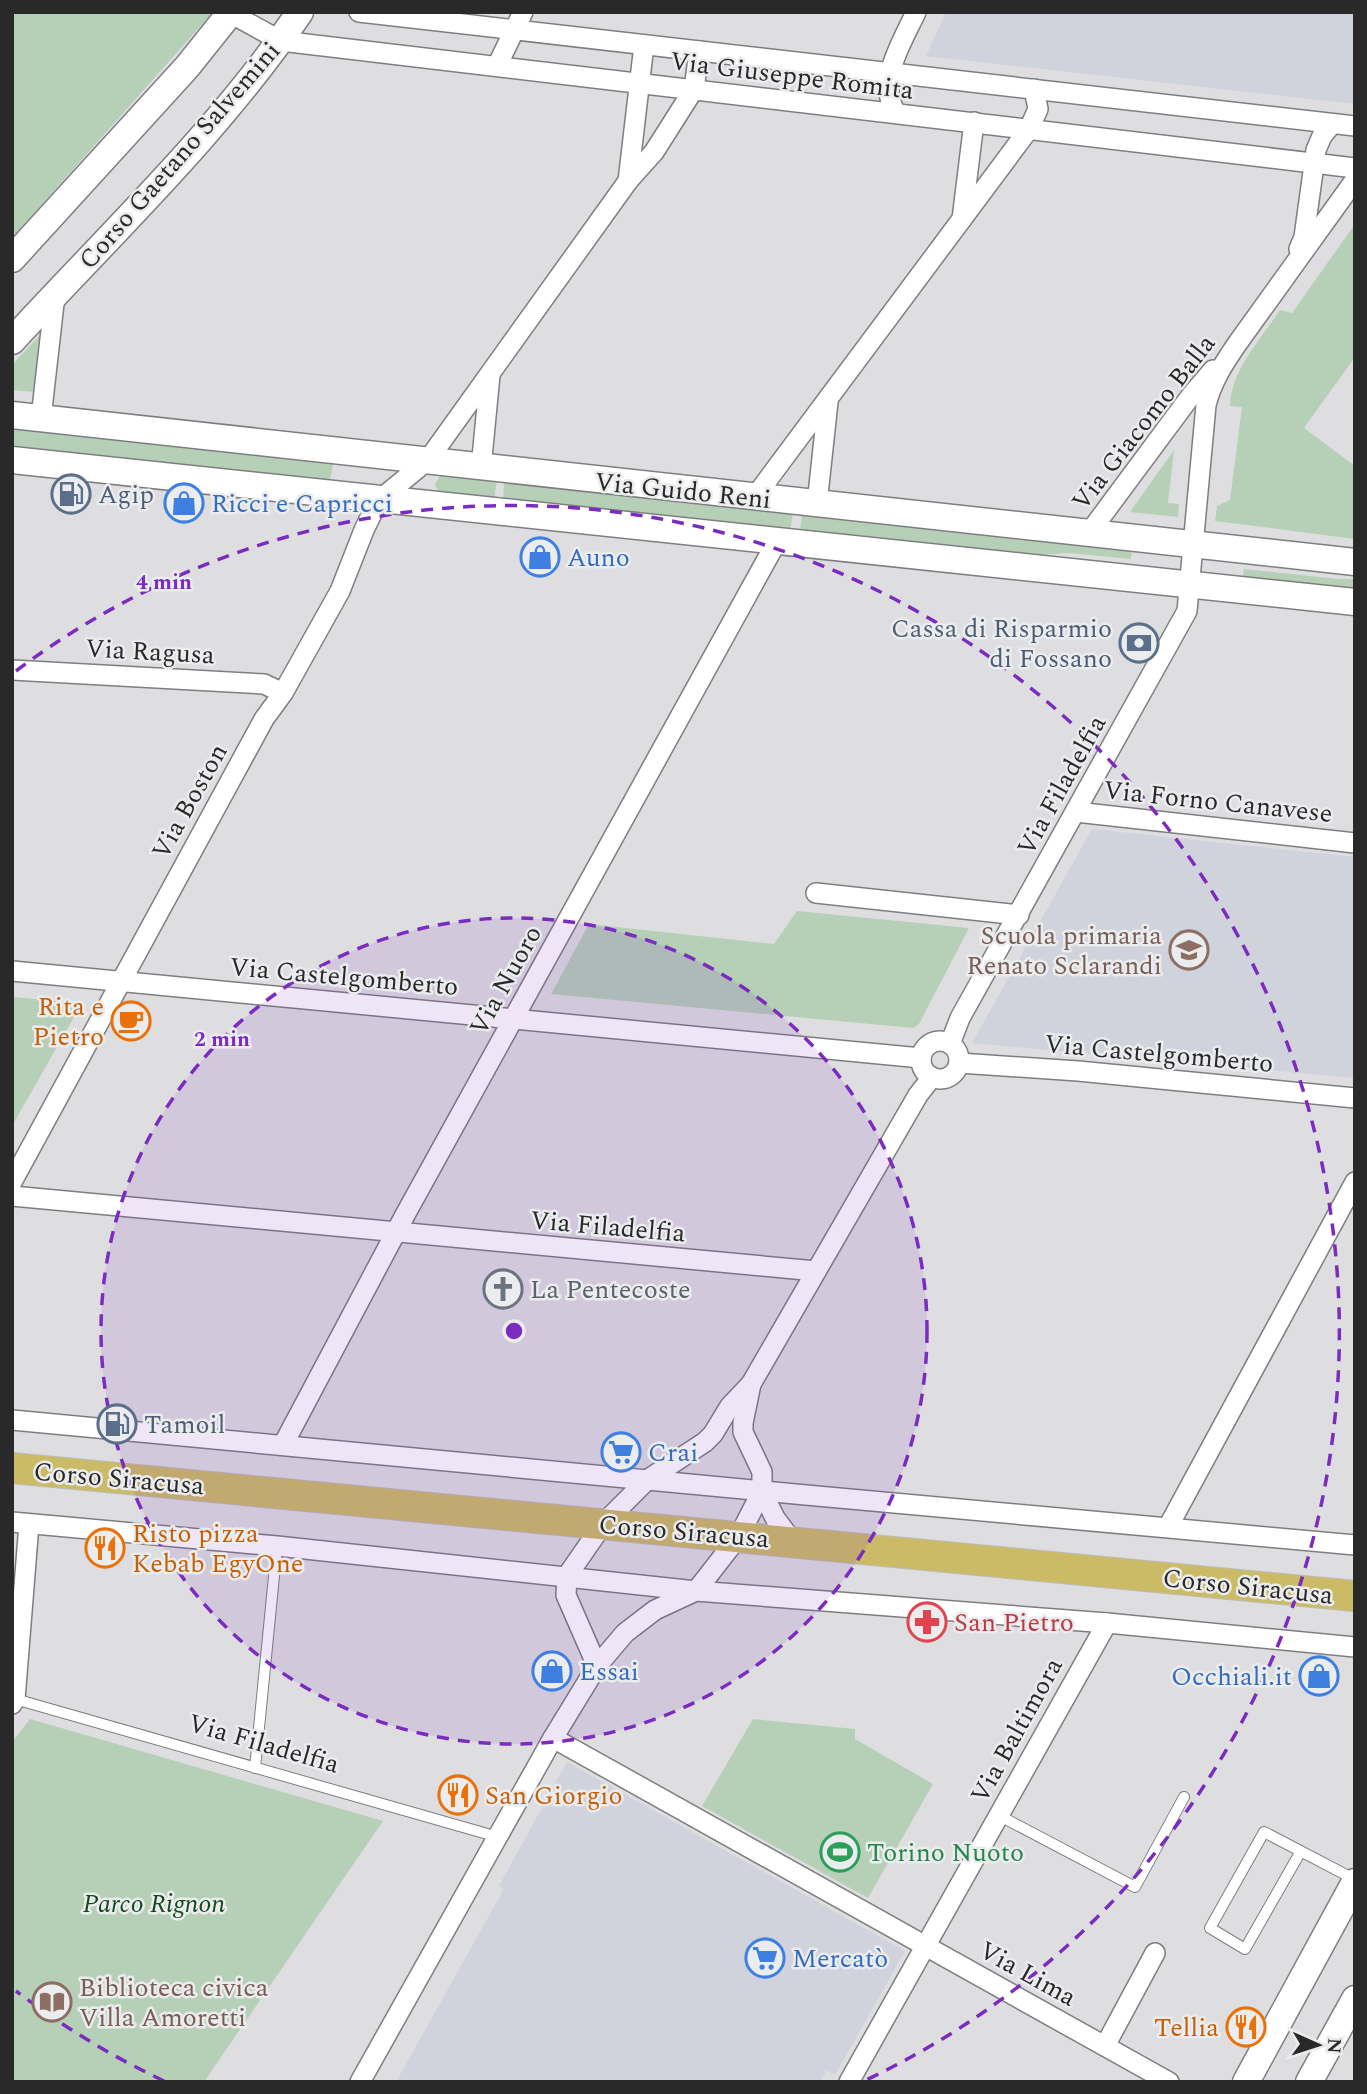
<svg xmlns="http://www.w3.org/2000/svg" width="1367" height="2094" viewBox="0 0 1367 2094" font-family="Spectral,serif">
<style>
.built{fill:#d0d2dc}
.green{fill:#b6cfb7}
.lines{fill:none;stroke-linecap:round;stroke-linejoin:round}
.lane-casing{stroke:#7e7e80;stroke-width:12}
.street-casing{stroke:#7e7e80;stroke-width:22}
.secondary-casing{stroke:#7e7e80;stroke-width:29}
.primary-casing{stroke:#bbb;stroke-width:32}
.lane{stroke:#fff;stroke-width:10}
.street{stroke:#fff;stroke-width:19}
.secondary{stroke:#fff;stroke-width:26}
.primary{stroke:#cb6;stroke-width:30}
.ring{fill:none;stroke:#7b2cbf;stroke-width:3.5;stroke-dasharray:12 9}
.labels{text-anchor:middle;stroke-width:5;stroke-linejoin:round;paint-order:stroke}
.street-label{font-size:26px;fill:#29292a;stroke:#ebecee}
.service-label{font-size:26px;fill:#4e5e75;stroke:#ebecee;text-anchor:start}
.shop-label{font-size:26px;fill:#366cbe;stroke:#ebecee;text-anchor:start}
.education-label{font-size:26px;fill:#785e54;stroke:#ebecee;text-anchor:end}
.food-label{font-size:26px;fill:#c56008;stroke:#ebecee;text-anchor:end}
.worship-label{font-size:26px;fill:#5b616d;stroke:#ebecee;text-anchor:start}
.health-label{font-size:26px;fill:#be3a42;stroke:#ebecee;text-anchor:start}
.leisure-label{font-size:26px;fill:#27864d;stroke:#ebecee;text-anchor:start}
.park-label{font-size:26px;font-style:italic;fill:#144b1d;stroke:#ebecee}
.centre{fill:#7b2cbf;stroke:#ebecee;stroke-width:3.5}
.ring-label{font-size:21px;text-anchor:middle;font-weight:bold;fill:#7b2cbf;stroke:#ebecee;stroke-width:5;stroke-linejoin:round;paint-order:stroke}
</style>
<rect width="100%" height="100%" fill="#dedee1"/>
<!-- built -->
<g class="built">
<polygon points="946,12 1355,12 1355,104 926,56"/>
<polygon points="1092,829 1355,857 1355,1078 972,1043"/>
<polygon points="567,1762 905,1951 835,2075 826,2070 820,2082 396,2082 504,1889 499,1886"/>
</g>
<!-- green -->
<g class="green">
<polygon points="12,12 213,12 12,238"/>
<path d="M1355 224V357L1304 428 1355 466V539L1215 521 1217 506 1230 500 1242 407 1230 406C1231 370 1261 339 1280 310L1292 313Z"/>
<polygon points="40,335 34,392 12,390 12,365"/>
<polygon points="12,428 333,464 330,481 12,446"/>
<polygon points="1174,450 1168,503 1179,504 1178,517 1130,512"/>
<polygon points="440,476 497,481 494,499 442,494 438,491 435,484"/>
<polygon points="504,483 793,513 790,531 503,500"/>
<polygon points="802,514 1132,550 1131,559 1069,553 1020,556 800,532"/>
<polygon points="1244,569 1339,579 1355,579 1355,593 1242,581"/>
<polygon points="797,911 969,928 919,1024 913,1028 551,994 589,924 774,944"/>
<polygon points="12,997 82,1003 12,1126"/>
<polygon points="30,1719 383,1821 204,2082 12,2082 12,1742"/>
<polygon points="753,1719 855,1729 855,1739 933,1784 868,1898 702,1806"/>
</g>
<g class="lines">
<!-- lane casing -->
<g class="lane-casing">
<g id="lane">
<polyline points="15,1699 498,1837"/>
<polyline points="255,1768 277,1546"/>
<polyline points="998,1815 1135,1887 1184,1797"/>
<polyline points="1301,1851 1245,1949 1210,1928 1264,1832 1354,1879"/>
</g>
</g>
<!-- street casing -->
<g class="street-casing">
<g id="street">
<polyline points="359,12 1355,126"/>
<polyline points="230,13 281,41 1355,168"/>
<polyline points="497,66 523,12"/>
<path d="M896 113C876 81 902 43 916 12"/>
<polyline points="628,181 644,45"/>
<polyline points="962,219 974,122"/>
<polyline points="1299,249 1304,237 1316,150 1322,136 1332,124"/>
<polyline points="41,418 55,295"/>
<polyline points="481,468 490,375"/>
<polyline points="754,498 1029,129 1038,109 1034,89"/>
<polyline points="817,504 828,402"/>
<polyline points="1089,533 1190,397 1213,370"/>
<polyline points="12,670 264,684 283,693"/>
<polyline points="1076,812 1355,843"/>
<polyline points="816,893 1019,915"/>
<polyline points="12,971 921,1058"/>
<circle cx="940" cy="1060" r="19"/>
<path d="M950 1044 960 1018 1187 611 1206 405C1212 381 1224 363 1237 344L1355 180"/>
<polyline points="959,1063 1078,1071 1355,1098"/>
<polyline points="12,1182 264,719 283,693 340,591 364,530 378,501 428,460 628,181 654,152 694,89 699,51"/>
<polyline points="12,1196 816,1271"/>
<polyline points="12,1420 806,1495 1355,1545"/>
<polyline points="283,1445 405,1215 777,541"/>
<polyline points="762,1491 775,1518 793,1542"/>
<polyline points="12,1522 277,1546 696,1591 1107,1623 1355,1647"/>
<polyline points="1168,1527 1355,1182"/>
<polyline points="597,1666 566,1595 567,1576 603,1524 647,1480 705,1442 713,1434 730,1406 751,1384 918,1095 932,1077"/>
<polyline points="12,1704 15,1699 29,1524"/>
<polyline points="553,1738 1169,2082"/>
<polyline points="1105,2046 1155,1953"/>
<polyline points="360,2082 553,1738 597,1666 625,1633 655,1610 696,1591 739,1536 762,1491 762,1472 743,1432 743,1423 751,1384"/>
<polyline points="849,2082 1107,1623"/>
</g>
</g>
<!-- secondary casing -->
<g class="secondary-casing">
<g id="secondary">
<polyline points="12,259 187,67 231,12"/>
<path d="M12 341C110 234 218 133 300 12"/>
<polyline points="12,415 1355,562"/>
<polyline points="12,460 1355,602"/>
<polyline points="1246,2082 1355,1882"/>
<polyline points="1309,2082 1355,1999"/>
</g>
</g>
<!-- primary casing -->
<g class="primary-casing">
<polyline id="primary" points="12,1468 1355,1596"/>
</g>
<!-- lane -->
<use href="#lane" class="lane"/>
<!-- street -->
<use href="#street" class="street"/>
<!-- secondary -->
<use href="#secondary" class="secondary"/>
<!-- primary -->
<use href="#primary" class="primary"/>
</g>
<!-- distance rings -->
<circle cx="514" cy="1331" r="413" fill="#7b2cbf" fill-opacity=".12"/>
<g class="ring">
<circle cx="514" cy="1331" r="413"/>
<path d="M164 2081A827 827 0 0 1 16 1991M16 671A827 827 0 1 1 864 2081"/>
</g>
<!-- icons -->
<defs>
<g id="fuel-ring" transform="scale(2.0125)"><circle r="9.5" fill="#ebecee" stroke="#5c6f8a" stroke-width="1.5"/><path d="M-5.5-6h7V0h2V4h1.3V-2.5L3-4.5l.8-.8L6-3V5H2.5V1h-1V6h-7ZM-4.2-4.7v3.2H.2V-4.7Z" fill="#5c6f8a"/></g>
<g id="shop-ring" transform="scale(2.0125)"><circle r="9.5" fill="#ebecee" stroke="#3f7fe0" stroke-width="1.5"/><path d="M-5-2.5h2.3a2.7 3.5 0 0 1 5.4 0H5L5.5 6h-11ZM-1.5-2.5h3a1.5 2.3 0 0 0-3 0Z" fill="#3f7fe0"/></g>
<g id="bank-ring" transform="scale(2.0125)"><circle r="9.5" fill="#ebecee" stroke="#5c6f8a" stroke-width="1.5"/><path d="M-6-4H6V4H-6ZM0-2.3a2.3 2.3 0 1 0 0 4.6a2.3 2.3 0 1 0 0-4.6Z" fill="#5c6f8a"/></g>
<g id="school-ring" transform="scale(2.0125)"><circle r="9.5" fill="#ebecee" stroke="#8d6e63" stroke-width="1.5"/><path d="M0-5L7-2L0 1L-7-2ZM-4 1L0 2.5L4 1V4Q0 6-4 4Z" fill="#8d6e63"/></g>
<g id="cafe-ring" transform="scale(2.0125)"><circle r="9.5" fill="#ebecee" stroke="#e8710a" stroke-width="1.5"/><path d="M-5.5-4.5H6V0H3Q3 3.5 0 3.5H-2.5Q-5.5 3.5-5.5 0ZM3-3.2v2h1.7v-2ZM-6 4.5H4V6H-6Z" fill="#e8710a"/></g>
<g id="church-ring" transform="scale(2.0125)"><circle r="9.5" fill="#ebecee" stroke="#6b7280" stroke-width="1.5"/><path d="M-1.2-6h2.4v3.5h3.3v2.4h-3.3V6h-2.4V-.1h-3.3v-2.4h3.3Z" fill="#6b7280"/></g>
<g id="supermarket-ring" transform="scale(2.0125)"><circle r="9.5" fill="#ebecee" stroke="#3f7fe0" stroke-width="1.5"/><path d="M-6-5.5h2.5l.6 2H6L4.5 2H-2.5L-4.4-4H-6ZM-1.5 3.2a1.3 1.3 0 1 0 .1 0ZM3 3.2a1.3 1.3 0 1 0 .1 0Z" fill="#3f7fe0"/></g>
<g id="restaurant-ring" transform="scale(2.0125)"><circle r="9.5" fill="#ebecee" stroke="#e8710a" stroke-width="1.5"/><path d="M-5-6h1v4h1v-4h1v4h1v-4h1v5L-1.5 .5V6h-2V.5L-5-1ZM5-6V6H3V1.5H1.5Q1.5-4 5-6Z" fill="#e8710a"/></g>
<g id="pharmacy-ring" transform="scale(2.0125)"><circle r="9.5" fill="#ebecee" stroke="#e0444e" stroke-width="1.5"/><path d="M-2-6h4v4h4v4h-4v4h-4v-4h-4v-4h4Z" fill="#e0444e"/></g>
<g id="stadium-ring" transform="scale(2.0125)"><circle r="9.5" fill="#ebecee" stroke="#2e9e5b" stroke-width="1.5"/><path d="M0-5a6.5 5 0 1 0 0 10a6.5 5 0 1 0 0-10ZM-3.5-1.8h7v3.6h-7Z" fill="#2e9e5b"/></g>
<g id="library-ring" transform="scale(2.0125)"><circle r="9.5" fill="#ebecee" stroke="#8d6e63" stroke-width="1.5"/><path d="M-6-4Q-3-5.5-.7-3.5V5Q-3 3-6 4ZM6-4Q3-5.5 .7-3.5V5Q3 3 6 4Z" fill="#8d6e63"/></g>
</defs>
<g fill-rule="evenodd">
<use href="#fuel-ring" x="71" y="494"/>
<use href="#shop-ring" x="184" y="503"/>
<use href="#shop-ring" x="540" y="557"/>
<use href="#bank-ring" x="1139" y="643"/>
<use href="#school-ring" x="1189" y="950"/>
<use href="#cafe-ring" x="131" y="1021"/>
<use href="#church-ring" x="503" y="1289"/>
<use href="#fuel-ring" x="117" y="1424"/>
<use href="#supermarket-ring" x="621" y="1452"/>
<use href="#restaurant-ring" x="105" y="1548"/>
<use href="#pharmacy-ring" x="927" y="1622"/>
<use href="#shop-ring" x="552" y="1671"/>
<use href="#shop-ring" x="1319" y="1676"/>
<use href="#restaurant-ring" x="458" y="1795"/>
<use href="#stadium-ring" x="840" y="1852"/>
<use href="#supermarket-ring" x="765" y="1958"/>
<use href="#library-ring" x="52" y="2002"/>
<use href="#restaurant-ring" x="1246" y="2027"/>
</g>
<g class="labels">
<!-- street labels -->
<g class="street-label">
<text transform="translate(792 75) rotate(7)" y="9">Via Giuseppe Romita</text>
<text transform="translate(179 155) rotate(-49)" y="9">Corso Gaetano Salvemini</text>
<text transform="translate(1143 422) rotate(-52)" y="9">Via Giacomo Balla</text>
<text transform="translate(683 490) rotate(6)" y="9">Via Guido Reni</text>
<text transform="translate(150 651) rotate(3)" y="9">Via Ragusa</text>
<text transform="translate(1061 785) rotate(-61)" y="9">Via Filadelfia</text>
<text transform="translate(189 801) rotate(-61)" y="9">Via Boston</text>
<text transform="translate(1218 801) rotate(6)" y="9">Via Forno Canavese</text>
<text transform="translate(344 976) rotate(5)" y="9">Via Castelgomberto</text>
<text transform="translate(505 980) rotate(-61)" y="9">Via Nuoro</text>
<text transform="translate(1159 1053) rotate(5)" y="9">Via Castelgomberto</text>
<text transform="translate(608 1226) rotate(5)" y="9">Via Filadelfia</text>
<text transform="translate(119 1478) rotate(5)" y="9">Corso Siracusa</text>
<text transform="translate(684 1531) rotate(5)" y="9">Corso Siracusa</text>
<text transform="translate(1248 1586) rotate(6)" y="9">Corso Siracusa</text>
<text transform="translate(1016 1730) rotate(-61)" y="9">Via Baltimora</text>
<text transform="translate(264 1743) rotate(16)" y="9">Via Filadelfia</text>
<text transform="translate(1028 1973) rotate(29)" y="9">Via Lima</text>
</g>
<!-- service labels -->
<g class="service-label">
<text x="98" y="503">Agip</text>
<text x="1112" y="637" text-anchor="end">Cassa di Risparmio<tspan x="1112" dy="30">di Fossano</tspan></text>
<text x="144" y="1433">Tamoil</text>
</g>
<!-- shop labels -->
<g class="shop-label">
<text x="211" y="512">Ricci e Capricci</text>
<text x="567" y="566">Auno</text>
<text x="648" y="1461">Crai</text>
<text x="579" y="1680">Essai</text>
<text x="1292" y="1685" text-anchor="end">Occhiali.it</text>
<text x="792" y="1967">Mercatò</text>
</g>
<!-- education labels -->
<g class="education-label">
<text x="1162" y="944">Scuola primaria<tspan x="1162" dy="30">Renato Sclarandi</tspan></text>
<text x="79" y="1996" text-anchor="start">Biblioteca civica<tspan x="79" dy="30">Villa Amoretti</tspan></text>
</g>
<!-- food labels -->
<g class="food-label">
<text x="104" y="1015">Rita e<tspan x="104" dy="30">Pietro</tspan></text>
<text x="132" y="1542" text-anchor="start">Risto pizza<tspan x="132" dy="30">Kebab EgyOne</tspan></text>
<text x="485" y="1804" text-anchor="start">San Giorgio</text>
<text x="1219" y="2036">Tellia</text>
</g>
<!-- worship labels -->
<g class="worship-label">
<text x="530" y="1298">La Pentecoste</text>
</g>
<!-- health labels -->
<g class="health-label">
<text x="954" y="1631">San Pietro</text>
</g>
<!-- leisure labels -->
<g class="leisure-label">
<text x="867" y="1861">Torino Nuoto</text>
</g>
<!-- park labels -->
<g class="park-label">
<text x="154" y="1912">Parco Rignon</text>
</g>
</g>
<circle cx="514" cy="1331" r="10" class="centre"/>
<g class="ring-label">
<text x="164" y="589">4 min</text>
<text x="222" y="1046">2 min</text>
</g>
<!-- border -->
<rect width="1367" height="2094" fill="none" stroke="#29292a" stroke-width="28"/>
<!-- north arrow -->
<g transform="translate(1318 2045) rotate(93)" stroke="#ebecee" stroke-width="5" paint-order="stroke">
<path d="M0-5L12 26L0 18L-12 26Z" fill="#29292a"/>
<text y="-10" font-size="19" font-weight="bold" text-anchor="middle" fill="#29292a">N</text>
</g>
</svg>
